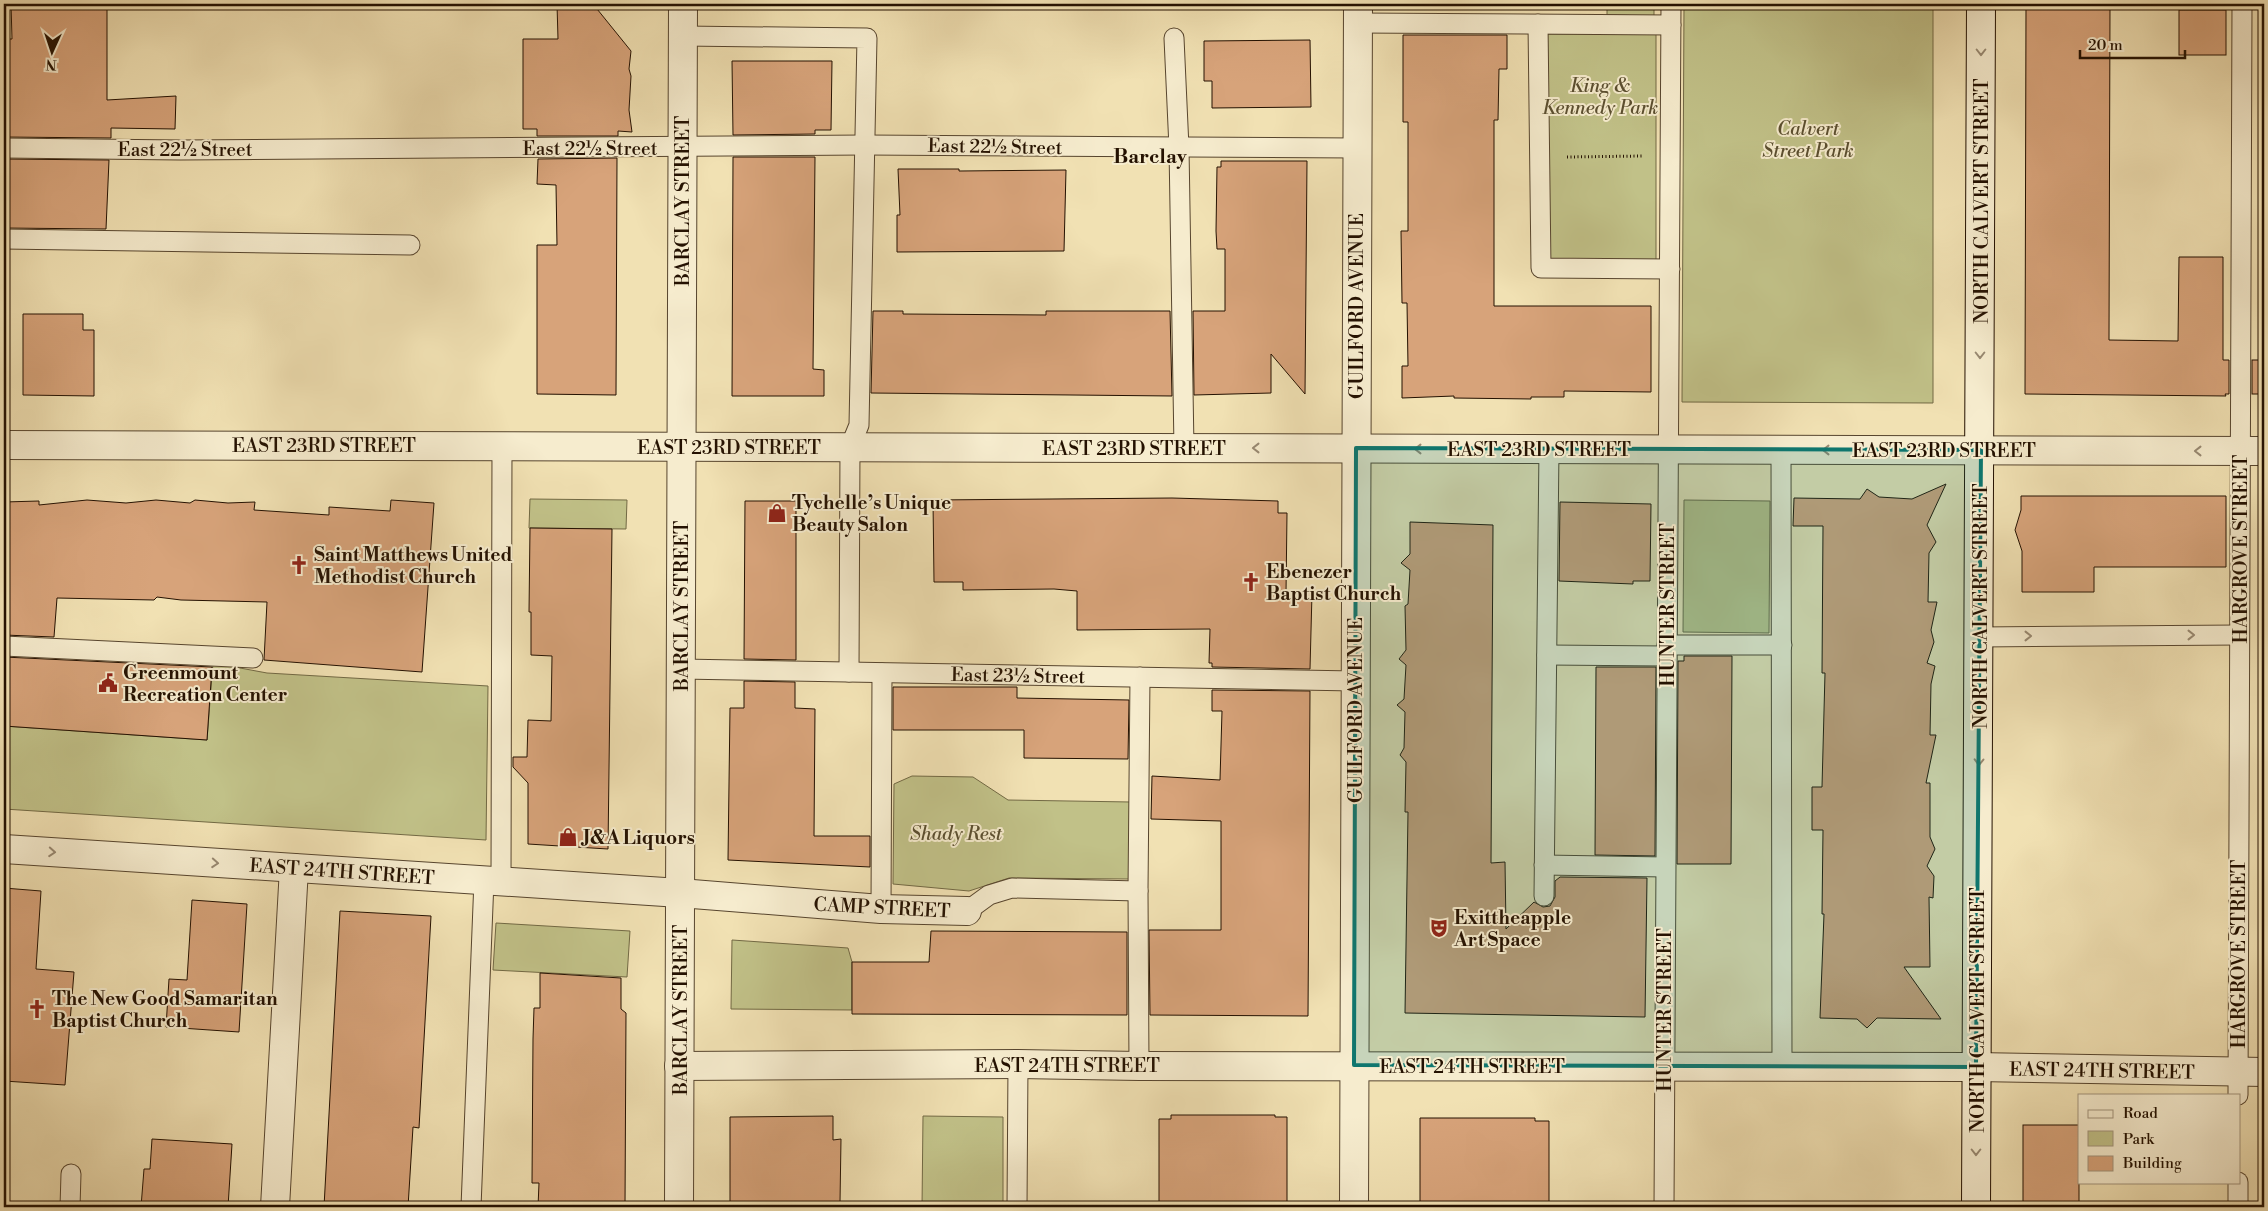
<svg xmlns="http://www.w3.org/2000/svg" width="2268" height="1211" viewBox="0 0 2268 1211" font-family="'Libre Bodoni',serif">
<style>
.green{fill:#c1c188;stroke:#726944}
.building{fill:#d7a37a;stroke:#241101}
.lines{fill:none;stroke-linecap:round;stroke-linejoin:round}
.service-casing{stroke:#57452e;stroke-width:21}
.minor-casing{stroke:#57452e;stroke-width:30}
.tertiary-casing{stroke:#57452e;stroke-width:30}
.secondary-casing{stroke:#241101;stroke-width:30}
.path{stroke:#241101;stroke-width:3;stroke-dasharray:1 2.5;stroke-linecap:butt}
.service{stroke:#f6ecce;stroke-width:19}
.minor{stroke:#f6ecce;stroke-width:28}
.tertiary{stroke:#f6ecce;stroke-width:28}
.secondary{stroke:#f6ecce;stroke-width:28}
.oneway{stroke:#988972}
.marked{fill:#0f766e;fill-opacity:0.2;stroke:#0f766e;stroke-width:4;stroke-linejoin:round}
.labels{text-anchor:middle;stroke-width:4;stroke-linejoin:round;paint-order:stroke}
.park-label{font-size:19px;font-style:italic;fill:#5b4f30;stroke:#f6ecce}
.street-label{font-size:19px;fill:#241101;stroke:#f6ecce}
.poi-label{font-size:19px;font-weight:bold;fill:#241101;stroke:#f6ecce;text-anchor:start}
.neighbourhood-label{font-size:20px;font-weight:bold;fill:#241101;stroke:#f6ecce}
</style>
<rect width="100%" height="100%" fill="#f1e1b3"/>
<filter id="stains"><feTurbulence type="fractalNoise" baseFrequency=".004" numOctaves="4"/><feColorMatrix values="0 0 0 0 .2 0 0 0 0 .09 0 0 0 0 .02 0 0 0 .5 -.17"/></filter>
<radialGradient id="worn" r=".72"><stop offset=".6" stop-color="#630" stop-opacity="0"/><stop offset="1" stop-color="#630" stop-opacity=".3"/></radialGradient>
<!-- green -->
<g class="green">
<polygon points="1607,4 1654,4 1654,16 1607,15"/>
<polygon points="1684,4 1933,4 1933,403 1682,402"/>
<polygon points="1656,33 1656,273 1547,273 1544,34"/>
<polygon points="530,499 627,500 626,529 529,528"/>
<polygon points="1684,500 1770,501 1769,633 1683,632"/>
<polygon points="213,663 267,673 488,686 486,840 4,809 4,726 207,740"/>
<polygon points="912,776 973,777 1008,800 1131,802 1129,879 1009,878 969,891 893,884 894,784"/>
<polygon points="496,923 630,931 627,977 493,970"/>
<polygon points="732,940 848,948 852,962 852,1010 731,1009"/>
<polygon points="923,1116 1003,1117 1003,1207 922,1207"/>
</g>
<!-- building -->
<g class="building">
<polygon points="11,4 107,4 107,100 176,96 175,129 111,128 111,138 4,137 4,39 12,39"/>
<polygon points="557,4 593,4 631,51 629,69 631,76 629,110 632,132 618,131 618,136 537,136 537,129 523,129 523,39 558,39"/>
<polygon points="2026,4 2110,4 2109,340 2178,341 2179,257 2223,257 2223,360 2229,360 2229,394 2225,394 2226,396 2025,394"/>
<rect x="2179" y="10" width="47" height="45"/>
<polygon points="1403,35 1507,35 1507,69 1499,69 1498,120 1494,120 1494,306 1651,306 1651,392 1564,391 1564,397 1531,397 1531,399 1454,398 1454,396 1402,398 1402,366 1408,366 1407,303 1402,303 1401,231 1408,231 1408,122 1403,122"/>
<polygon points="1310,40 1311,107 1212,108 1212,81 1204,81 1204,41"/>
<polygon points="732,61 832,61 831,130 815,130 815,134 733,135"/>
<polygon points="733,157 815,157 813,369 824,370 824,396 732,396"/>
<polygon points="617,158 616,395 537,394 537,245 557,245 556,185 537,184 538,159"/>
<polygon points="4,159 109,160 106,229 4,228"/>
<polygon points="1221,161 1307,161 1305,394 1271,354 1271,393 1194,395 1193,311 1225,311 1225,249 1217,249 1216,231 1217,167 1221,167"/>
<polygon points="898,169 959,169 959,171 1066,170 1064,251 897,252 897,215 900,215"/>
<polygon points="873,311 903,311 903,314 1046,315 1046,311 1170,311 1172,396 871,393"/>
<polygon points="23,314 83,314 83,330 94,330 94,396 23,395"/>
<rect x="2252" y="360" width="12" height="34"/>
<polygon points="1946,484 1927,525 1936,542 1929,553 1928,602 1937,602 1931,630 1934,642 1927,663 1935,666 1931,684 1930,735 1936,735 1926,783 1930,783 1930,837 1935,849 1927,866 1934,876 1933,898 1929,897 1930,967 1904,967 1941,1019 1877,1018 1867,1028 1857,1019 1820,1018 1824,914 1822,914 1823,830 1812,830 1812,787 1822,787 1825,673 1822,673 1823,526 1793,526 1794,498 1860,499 1867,489 1879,497 1912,499"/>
<polygon points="2021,496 2226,496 2226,567 2094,567 2094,592 2022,592 2022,551 2015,530 2021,510"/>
<polygon points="1172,498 1278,501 1278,513 1287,513 1286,593 1312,593 1310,669 1212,667 1212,663 1209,663 1210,629 1077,630 1077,591 1054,589 963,590 963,582 934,582 933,500"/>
<polygon points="87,500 126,503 156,500 190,503 195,500 228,503 255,502 254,510 329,515 329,507 390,511 391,500 434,503 422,672 264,660 267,602 181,600 157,597 154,600 57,598 54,637 4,635 4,502 39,501 39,505"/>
<polygon points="745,501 796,501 796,660 744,659"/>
<polygon points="1560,502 1651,504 1650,581 1633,581 1633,584 1559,581"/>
<polygon points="1410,522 1493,525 1491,863 1505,862 1506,929 1534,902 1543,907 1550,906 1555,897 1555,881 1560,877 1647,878 1645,1017 1405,1013 1408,812 1405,812 1406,762 1400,755 1404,748 1405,712 1397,705 1404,699 1406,665 1399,659 1406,650 1405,606 1408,604 1410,570 1401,563 1410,554"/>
<polygon points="530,528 612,529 608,849 528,844 528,783 513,767 513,757 527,757 528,720 551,721 552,656 531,655 531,612 529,612"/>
<polygon points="1684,656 1732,656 1731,864 1677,864 1678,661 1684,661"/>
<polygon points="4,657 212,667 207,740 4,726"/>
<polygon points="1596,667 1656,667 1655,856 1595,855"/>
<polygon points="744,681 795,682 795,708 815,709 814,836 870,836 870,867 728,860 730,708 744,708"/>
<polygon points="893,687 1017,687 1017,698 1129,700 1128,759 1024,758 1024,730 893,730"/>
<polygon points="1212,690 1310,691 1308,1016 1150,1015 1149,930 1221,930 1221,821 1151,819 1152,776 1220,780 1222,711 1212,711"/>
<polygon points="4,888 41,891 36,969 74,972 65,1085 4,1081"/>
<polygon points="192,900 247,904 239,1032 166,1027 169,979 187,980"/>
<polygon points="340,911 431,916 419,1128 413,1127 408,1207 324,1207"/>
<polygon points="931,931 1127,932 1127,1015 852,1014 852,962 929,962"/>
<polygon points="540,973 621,978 621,1009 626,1013 625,1207 538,1207 539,1183 532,1183 533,1039 534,1008 540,1008"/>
<polygon points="1171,1115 1275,1115 1275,1117 1287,1117 1287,1207 1159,1207 1159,1119 1171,1119"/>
<polygon points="833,1116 833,1140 841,1139 840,1202 803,1203 803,1207 730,1207 730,1117"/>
<polygon points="1420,1118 1535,1118 1535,1121 1549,1121 1549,1207 1420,1207"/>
<rect x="2023" y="1125" width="56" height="82"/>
<polygon points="152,1139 232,1144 228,1207 141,1207 144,1169 150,1169"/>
</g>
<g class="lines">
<!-- service casing -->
<g class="service-casing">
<g id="service">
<polyline points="1358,23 1671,25"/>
<polyline points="1538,24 1541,268 1670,269"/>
<polyline points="683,36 867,38 859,425 850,447 849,672"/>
<polyline points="1174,38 1179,148 1184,448"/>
<polyline points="4,148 180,150 865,145 1357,148"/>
<polyline points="4,239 410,245"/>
<polyline points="1781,450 1782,1067"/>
<polyline points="1980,637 2239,635"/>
<polyline points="1667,645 1782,645"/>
<polyline points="4,646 253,658"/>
<polyline points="1547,655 1666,656"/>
<polyline points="681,669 1355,681"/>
<polyline points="1544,865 1665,867"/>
<polyline points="501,881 502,446"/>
<polyline points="1544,896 1549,449"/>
<polyline points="881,909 882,673"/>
<polyline points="967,911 989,895 1012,888 1138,891"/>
<polyline points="1139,1066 1138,891 1140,677"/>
<polyline points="2238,1095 2242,4"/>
<polyline points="70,1207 71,1174"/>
<polyline points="471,1207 484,880"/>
<polyline points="1017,1207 1018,1064"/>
<polyline points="1664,1207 1671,4"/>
<polyline points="2238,1207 2238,1182"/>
</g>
</g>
<!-- minor casing -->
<g class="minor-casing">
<g id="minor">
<polyline points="4,445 2264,451"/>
<polyline points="4,849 680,893 881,909 967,911"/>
<polyline points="679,1066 1018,1064 1139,1066 1976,1067 2264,1072"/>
<polyline points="275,1207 294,868"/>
<polyline points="1354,1207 1358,4"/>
</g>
</g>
<!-- tertiary casing -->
<g class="tertiary-casing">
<polyline id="tertiary" points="679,1207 683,4"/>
</g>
<!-- secondary casing -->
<g class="secondary-casing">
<polyline id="secondary" points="1976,1207 1981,4"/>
</g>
<!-- path -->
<polyline class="path" points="1567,157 1643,156"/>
<!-- service -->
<use href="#service" class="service"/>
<!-- minor -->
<use href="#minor" class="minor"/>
<!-- tertiary -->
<use href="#tertiary" class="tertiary"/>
<!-- secondary -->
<use href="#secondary" class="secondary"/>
</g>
<!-- one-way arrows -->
<defs><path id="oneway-chevron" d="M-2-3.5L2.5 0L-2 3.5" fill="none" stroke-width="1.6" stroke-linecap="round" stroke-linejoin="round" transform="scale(1.25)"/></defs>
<g class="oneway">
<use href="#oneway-chevron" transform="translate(1981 52) rotate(90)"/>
<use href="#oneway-chevron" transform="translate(1980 355) rotate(90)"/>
<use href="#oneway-chevron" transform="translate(1256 448) rotate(180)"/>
<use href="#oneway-chevron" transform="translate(1418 449) rotate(180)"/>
<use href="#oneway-chevron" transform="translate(1826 450) rotate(-180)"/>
<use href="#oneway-chevron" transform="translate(2198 451) rotate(-180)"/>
<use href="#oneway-chevron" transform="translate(2191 635)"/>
<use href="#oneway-chevron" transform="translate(2028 636)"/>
<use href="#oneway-chevron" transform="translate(1979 762) rotate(91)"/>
<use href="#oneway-chevron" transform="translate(52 852) rotate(4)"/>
<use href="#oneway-chevron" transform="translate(215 863) rotate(4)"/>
<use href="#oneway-chevron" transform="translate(1976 1152) rotate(90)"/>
</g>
<!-- marked area -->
<path class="marked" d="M1356 448 1981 450 1976 1067 1354 1065Z"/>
<!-- icons -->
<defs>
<g id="shop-bare" transform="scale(1.5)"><path d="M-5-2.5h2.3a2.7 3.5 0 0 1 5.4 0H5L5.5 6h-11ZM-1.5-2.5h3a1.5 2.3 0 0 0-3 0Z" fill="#8f2418" stroke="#f6ecce" stroke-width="2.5" paint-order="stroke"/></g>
<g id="church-bare" transform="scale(1.5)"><path d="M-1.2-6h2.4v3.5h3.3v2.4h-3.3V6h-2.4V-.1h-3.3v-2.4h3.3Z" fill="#8f2418" stroke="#f6ecce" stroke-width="2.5" paint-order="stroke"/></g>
<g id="civic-bare" transform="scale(1.5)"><path d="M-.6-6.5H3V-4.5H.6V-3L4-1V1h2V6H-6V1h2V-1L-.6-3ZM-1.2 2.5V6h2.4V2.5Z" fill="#8f2418" stroke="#f6ecce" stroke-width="2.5" paint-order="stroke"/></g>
<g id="theatre-bare" transform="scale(1.5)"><path d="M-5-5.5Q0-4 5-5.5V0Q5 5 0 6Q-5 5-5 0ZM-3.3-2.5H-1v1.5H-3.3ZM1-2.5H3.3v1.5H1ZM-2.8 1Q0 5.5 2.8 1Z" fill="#8f2418" stroke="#f6ecce" stroke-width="2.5" paint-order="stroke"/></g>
</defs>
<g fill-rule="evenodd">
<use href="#shop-bare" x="777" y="513"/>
<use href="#church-bare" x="299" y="565"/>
<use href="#church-bare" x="1251" y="582"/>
<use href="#civic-bare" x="108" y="683"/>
<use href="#shop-bare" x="568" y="837"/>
<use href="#theatre-bare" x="1439" y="928"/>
<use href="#church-bare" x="37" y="1009"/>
</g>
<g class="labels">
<!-- park labels -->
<g class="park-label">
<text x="1600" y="92">King &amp;<tspan x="1600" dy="22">Kennedy Park</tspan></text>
<text x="1808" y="135">Calvert<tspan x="1808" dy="22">Street Park</tspan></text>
<text x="956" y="840">Shady Rest</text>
</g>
<!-- street labels -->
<g class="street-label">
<text transform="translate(995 146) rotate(1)" y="7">East 22½ Street</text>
<text x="590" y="155">East 22½ Street</text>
<text x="185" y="156">East 22½ Street</text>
<text transform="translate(682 201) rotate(-90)" y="7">BARCLAY STREET</text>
<text transform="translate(1981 201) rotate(-90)" y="7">NORTH CALVERT STREET</text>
<text transform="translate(1356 306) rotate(-90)" y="7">GUILFORD AVENUE</text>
<text x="324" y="452">EAST 23RD STREET</text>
<text x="729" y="454">EAST 23RD STREET</text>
<text x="1134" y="455">EAST 23RD STREET</text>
<text x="1539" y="456">EAST 23RD STREET</text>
<text x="1944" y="457">EAST 23RD STREET</text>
<text transform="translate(2240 549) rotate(-90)" y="7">HARGROVE STREET</text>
<text transform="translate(1667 605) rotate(-90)" y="7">HUNTER STREET</text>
<text transform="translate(681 606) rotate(-90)" y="7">BARCLAY STREET</text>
<text transform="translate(1980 606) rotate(-90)" y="7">NORTH CALVERT STREET</text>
<text transform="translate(1018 675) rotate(1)" y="7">East 23½ Street</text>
<text transform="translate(1355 710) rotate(-90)" y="7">GUILFORD AVENUE</text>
<text transform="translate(342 871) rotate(4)" y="7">EAST 24TH STREET</text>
<text transform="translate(882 907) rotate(3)" y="7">CAMP STREET</text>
<text transform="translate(2238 954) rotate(-90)" y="7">HARGROVE STREET</text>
<text transform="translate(680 1010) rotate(-90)" y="7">BARCLAY STREET</text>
<text transform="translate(1664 1010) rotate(-90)" y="7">HUNTER STREET</text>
<text transform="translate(1977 1010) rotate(-90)" y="7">NORTH CALVERT STREET</text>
<text x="1067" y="1072">EAST 24TH STREET</text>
<text x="1472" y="1073">EAST 24TH STREET</text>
<text transform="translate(2102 1070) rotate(1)" y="7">EAST 24TH STREET</text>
</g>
<!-- poi labels -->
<g class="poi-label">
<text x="792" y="509">Tychelle’s Unique<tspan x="792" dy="22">Beauty Salon</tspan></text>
<text x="314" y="561">Saint Matthews United<tspan x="314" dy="22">Methodist Church</tspan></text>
<text x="1266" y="578">Ebenezer<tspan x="1266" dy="22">Baptist Church</tspan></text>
<text x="123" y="679">Greenmount<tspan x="123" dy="22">Recreation Center</tspan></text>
<text x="583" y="844">J&amp;A Liquors</text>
<text x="1454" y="924">Exittheapple<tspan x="1454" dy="22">Art Space</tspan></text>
<text x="52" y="1005">The New Good Samaritan<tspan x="52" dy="22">Baptist Church</tspan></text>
</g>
<!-- neighbourhood labels -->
<g class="neighbourhood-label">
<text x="1150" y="163">Barclay</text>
</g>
</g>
<!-- margin -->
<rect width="2268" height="1211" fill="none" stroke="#f1e1b3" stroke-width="20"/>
<rect x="5" y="5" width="2258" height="1201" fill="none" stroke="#241101" stroke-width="2.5"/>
<rect x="10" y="10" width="2248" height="1191" fill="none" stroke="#241101"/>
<!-- legend -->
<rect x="2078" y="1094" width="162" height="90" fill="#f6ecce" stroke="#a2947c"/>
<rect x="2088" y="1110" width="25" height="8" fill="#f6ecce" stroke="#a2947c"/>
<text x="2123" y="1118" font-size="15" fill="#241101">Road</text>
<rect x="2088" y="1131" width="25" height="15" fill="#c1c188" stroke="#a2947c"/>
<text x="2123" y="1144" font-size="15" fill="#241101">Park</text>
<rect x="2088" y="1156" width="25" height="15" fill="#d7a37a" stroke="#a2947c"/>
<text x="2123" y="1168" font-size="15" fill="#241101">Building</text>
<!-- north arrow -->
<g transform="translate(52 52) rotate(183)" stroke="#f6ecce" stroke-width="4" paint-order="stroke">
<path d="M0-4L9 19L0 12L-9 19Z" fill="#241101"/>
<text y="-8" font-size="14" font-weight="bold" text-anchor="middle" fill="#241101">N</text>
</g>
<!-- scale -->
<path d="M2080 50v8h105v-8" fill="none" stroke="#241101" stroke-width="2.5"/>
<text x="2088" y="50" font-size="15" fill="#241101" stroke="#f6ecce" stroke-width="4" paint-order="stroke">20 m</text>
<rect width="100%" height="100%" filter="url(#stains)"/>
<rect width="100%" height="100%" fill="url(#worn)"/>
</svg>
